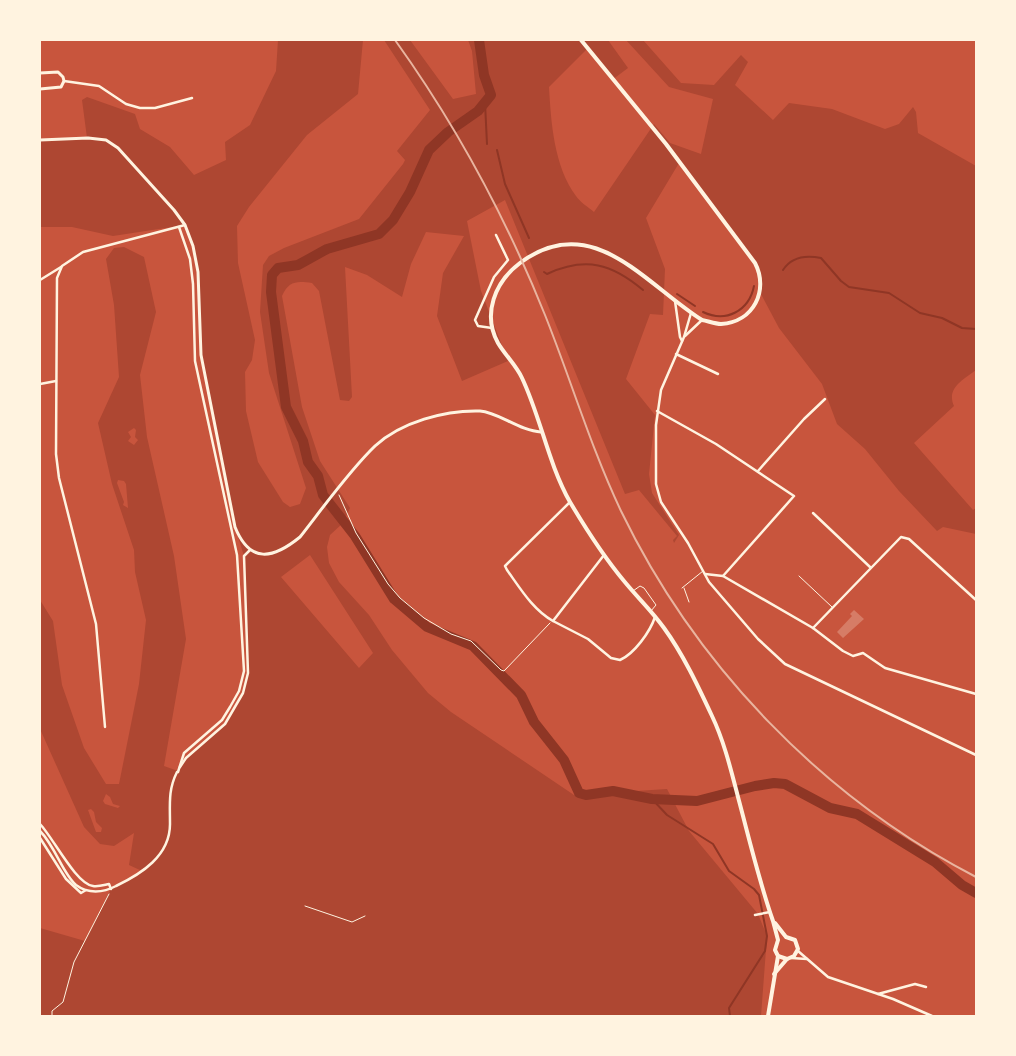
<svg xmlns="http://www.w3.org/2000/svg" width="1016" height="1056" viewBox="0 0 1016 1056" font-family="Commissioner,sans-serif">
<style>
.green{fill:#ae4732;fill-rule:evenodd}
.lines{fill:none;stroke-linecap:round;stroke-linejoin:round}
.stream{stroke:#8f3625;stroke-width:2}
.river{stroke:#8f3625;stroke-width:10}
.building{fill:#d67c66}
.path{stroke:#fff3e0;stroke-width:1}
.service{stroke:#fff3e0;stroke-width:1}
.minor{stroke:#fff3e0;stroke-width:2.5}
.tertiary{stroke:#fff3e0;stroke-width:3}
.secondary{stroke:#fff3e0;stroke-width:4}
.rail{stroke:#e9b49f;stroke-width:2}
</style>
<rect width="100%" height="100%" fill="#c8553d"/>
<!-- green -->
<path class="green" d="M278 40H363L358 94 307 135 249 207 237 226 238 263 255 340 252 360 245 372 246 411 258 462 283 502 290 507 300 504 306 488 269 373 260 312 263 265 269 256 284 248 359 219 403 164 405 160 397 151 430 110 384 40H410L453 99 476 94 472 51 468 40H608L628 68 612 80 587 49 549 87C551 123 554 166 576 196 580 202 588 207 594 212L654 124 670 143 701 154 713 99 669 87 626 40H643L681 83 714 85 741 55 748 62 735 85 773 120 789 103 832 109 885 129 899 124 913 107 916 112 918 133 976 166V370C963 380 946 388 954 406L914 443 973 510 976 508V534L943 527 937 531 899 491 865 449 837 424 822 384 779 328 761 294 759 271 679 163 646 218 665 269 663 315 650 314 626 379 655 415 649 474 652 493 679 535 674 543 673 540 677 536 639 490 625 494 505 200 467 221 481 291 508 361 462 381 437 316 443 273 464 236 426 232 411 264 402 297 367 275 345 267 352 397 349 401 340 400 319 291 312 283C296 281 289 281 282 296L302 407 320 461 350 508 343 523 330 535 327 547 329 563 339 582 369 615 392 650 428 693 451 712 574 795 667 789 689 831 758 914 767 936 761 1016H40V928L85 941 111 889 142 871 129 865 134 833 114 846 100 844 84 827 40 729V600L53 621 62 685 84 748 106 784H119L139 684 146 620 135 572 134 550 112 484 98 423 119 377 114 305 106 259 114 248 124 247 144 257 156 312 140 375 147 437 174 556 186 639 164 766 178 771 186 758 225 724 243 693 248 673 244 556 235 527 201 355 198 272 193 246 185 225 113 236 72 227H40V140L87 138 82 100 87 97 135 114 140 129 170 147 194 175 226 160 225 142 250 125 276 71ZM134 428 136 430 135 437 138 440 134 445 128 441 131 437 128 432ZM118 480 124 481 126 484 128 508 123 505 124 502 117 483ZM310 555 373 653 359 668 281 577ZM106 794 110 797 113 804 120 806 118 808 105 804 103 801ZM91 809 94 812 96 822 102 828 101 832H96L88 810Z"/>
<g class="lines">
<!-- stream -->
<g class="stream">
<polyline points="485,103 487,144"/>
<polyline points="497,150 505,184 529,238"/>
<path d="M783 270C792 256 806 255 821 258L841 281 849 287 889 293 920 313 942 318 962 328 976 329"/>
<path d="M544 272 547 274C586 256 612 264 643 290"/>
<polyline points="677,294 695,306"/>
<path d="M703 312C726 323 749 311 754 286"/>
<polyline points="652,799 667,815 713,844 729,871 754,889 759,895 767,936 765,951 729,1008 730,1016"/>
</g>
<!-- river -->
<polyline class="river" points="479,40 484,75 491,95 478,111 448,132 429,150 410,192 393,220 379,234 327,249 298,265 278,268 272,275 271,292 286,407 303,441 308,462 318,476 323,495 355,536 394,599 427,627 473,646 521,695 534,722 564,760 579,793 586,795 613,791 652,799 697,801 755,786 774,783 785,784 830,808 857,814 935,862 962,885 976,893"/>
</g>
<!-- building -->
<polygon class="building" points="854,610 864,619 843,638 837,632 852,616 850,614"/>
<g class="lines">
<!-- path -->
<g class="path">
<polyline points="339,495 356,533 388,584 400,598 424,618 451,634 471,641 501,670 504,671 550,623"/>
<polyline points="305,906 352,922 365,916"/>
<polyline points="52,1016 52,1011 63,1002 74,962 109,894"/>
</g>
<!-- service -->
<g class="service">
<polyline points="799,576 832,607"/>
<polyline points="682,588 703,571"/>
<polyline points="684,588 689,602"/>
<polyline points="633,591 640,586 644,588 656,605 651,611"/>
</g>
<!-- minor -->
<g class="minor">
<polyline points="64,81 99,86 126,104 140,108 155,108 192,98"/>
<polyline points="40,280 61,267"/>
<polyline points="675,301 680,337 682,341"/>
<polyline points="691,313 684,337 661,390 656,425 656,484 661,502 688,543 709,582 758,639 785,664 976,755"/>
<polyline points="492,328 478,326 475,320 494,277 508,260 496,235"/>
<polyline points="685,336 702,320"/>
<polyline points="676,354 718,374"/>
<polyline points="40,384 56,381"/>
<polyline points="657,411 716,444 794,496 723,576 705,574"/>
<polyline points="758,471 804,419 825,399"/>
<path d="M570 502 505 566 507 570C520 588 533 610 553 621L604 555"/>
<polyline points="813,513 870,567"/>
<polyline points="723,576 813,628 843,651 853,656 863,653 885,668 976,694"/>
<path d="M553 621 588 639 611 658 620 660C634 654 650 632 655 617"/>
<polyline points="813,628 901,537 909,539 976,600"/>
<polyline points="105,727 96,624 59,478 56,454 57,278 62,266 83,252 185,225"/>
<polyline points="180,767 186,758 225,724 243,693 248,673 244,556 250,550"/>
<polyline points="178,772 184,753 222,720 230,707 239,691 244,671 237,555 195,361 193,284 190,259 179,227"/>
<path d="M40 824C54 839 76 884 93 886 98 887 104 885 109 884L111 889"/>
<path d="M40 831C55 846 63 874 76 885 88 894 103 893 116 886 141 874 170 856 170 824 170 804 168 790 177 772"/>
<polyline points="40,838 66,879 81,893 86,890"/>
<polyline points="755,915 770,912"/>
<polyline points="798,951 828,977 893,999 932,1016"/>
<polyline points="791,958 807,959"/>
<polyline points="878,994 915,984 926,987"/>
</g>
<!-- tertiary -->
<g class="tertiary">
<polyline points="40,73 58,72 63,77 64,81 61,87 40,89"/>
<path d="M40 140 88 138 106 140 118 148 174 210 185 225 193 246 198 272 201 355 235 527C250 564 273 559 300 537 322 509 349 471 375 446 401 422 445 410 480 411 498 412 520 431 541 432"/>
</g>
<!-- secondary -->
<g class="secondary">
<path d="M581 40 666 144 755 263C769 290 754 322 721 324 715 324 708 321 702 320 645 284 592 209 520 263 495 282 482 314 498 343 505 355 516 365 522 378 541 418 548 463 570 502 586 529 604 557 624 581 637 597 652 611 664 628 683 654 698 686 712 716 724 741 731 770 738 797 749 838 759 881 773 921L778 940 775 950 778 956 787 959"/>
<polyline points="774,974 787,959 794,956 798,949 795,940 786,937 775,923"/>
<polyline points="768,1016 778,956"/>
</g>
<!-- rail -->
<path class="rail" d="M395 40C456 125 506 218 545 315 571 380 591 448 621 511 696 666 822 797 976 877"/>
</g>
<!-- border -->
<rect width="1016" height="1056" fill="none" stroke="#fff3e0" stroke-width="82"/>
</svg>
